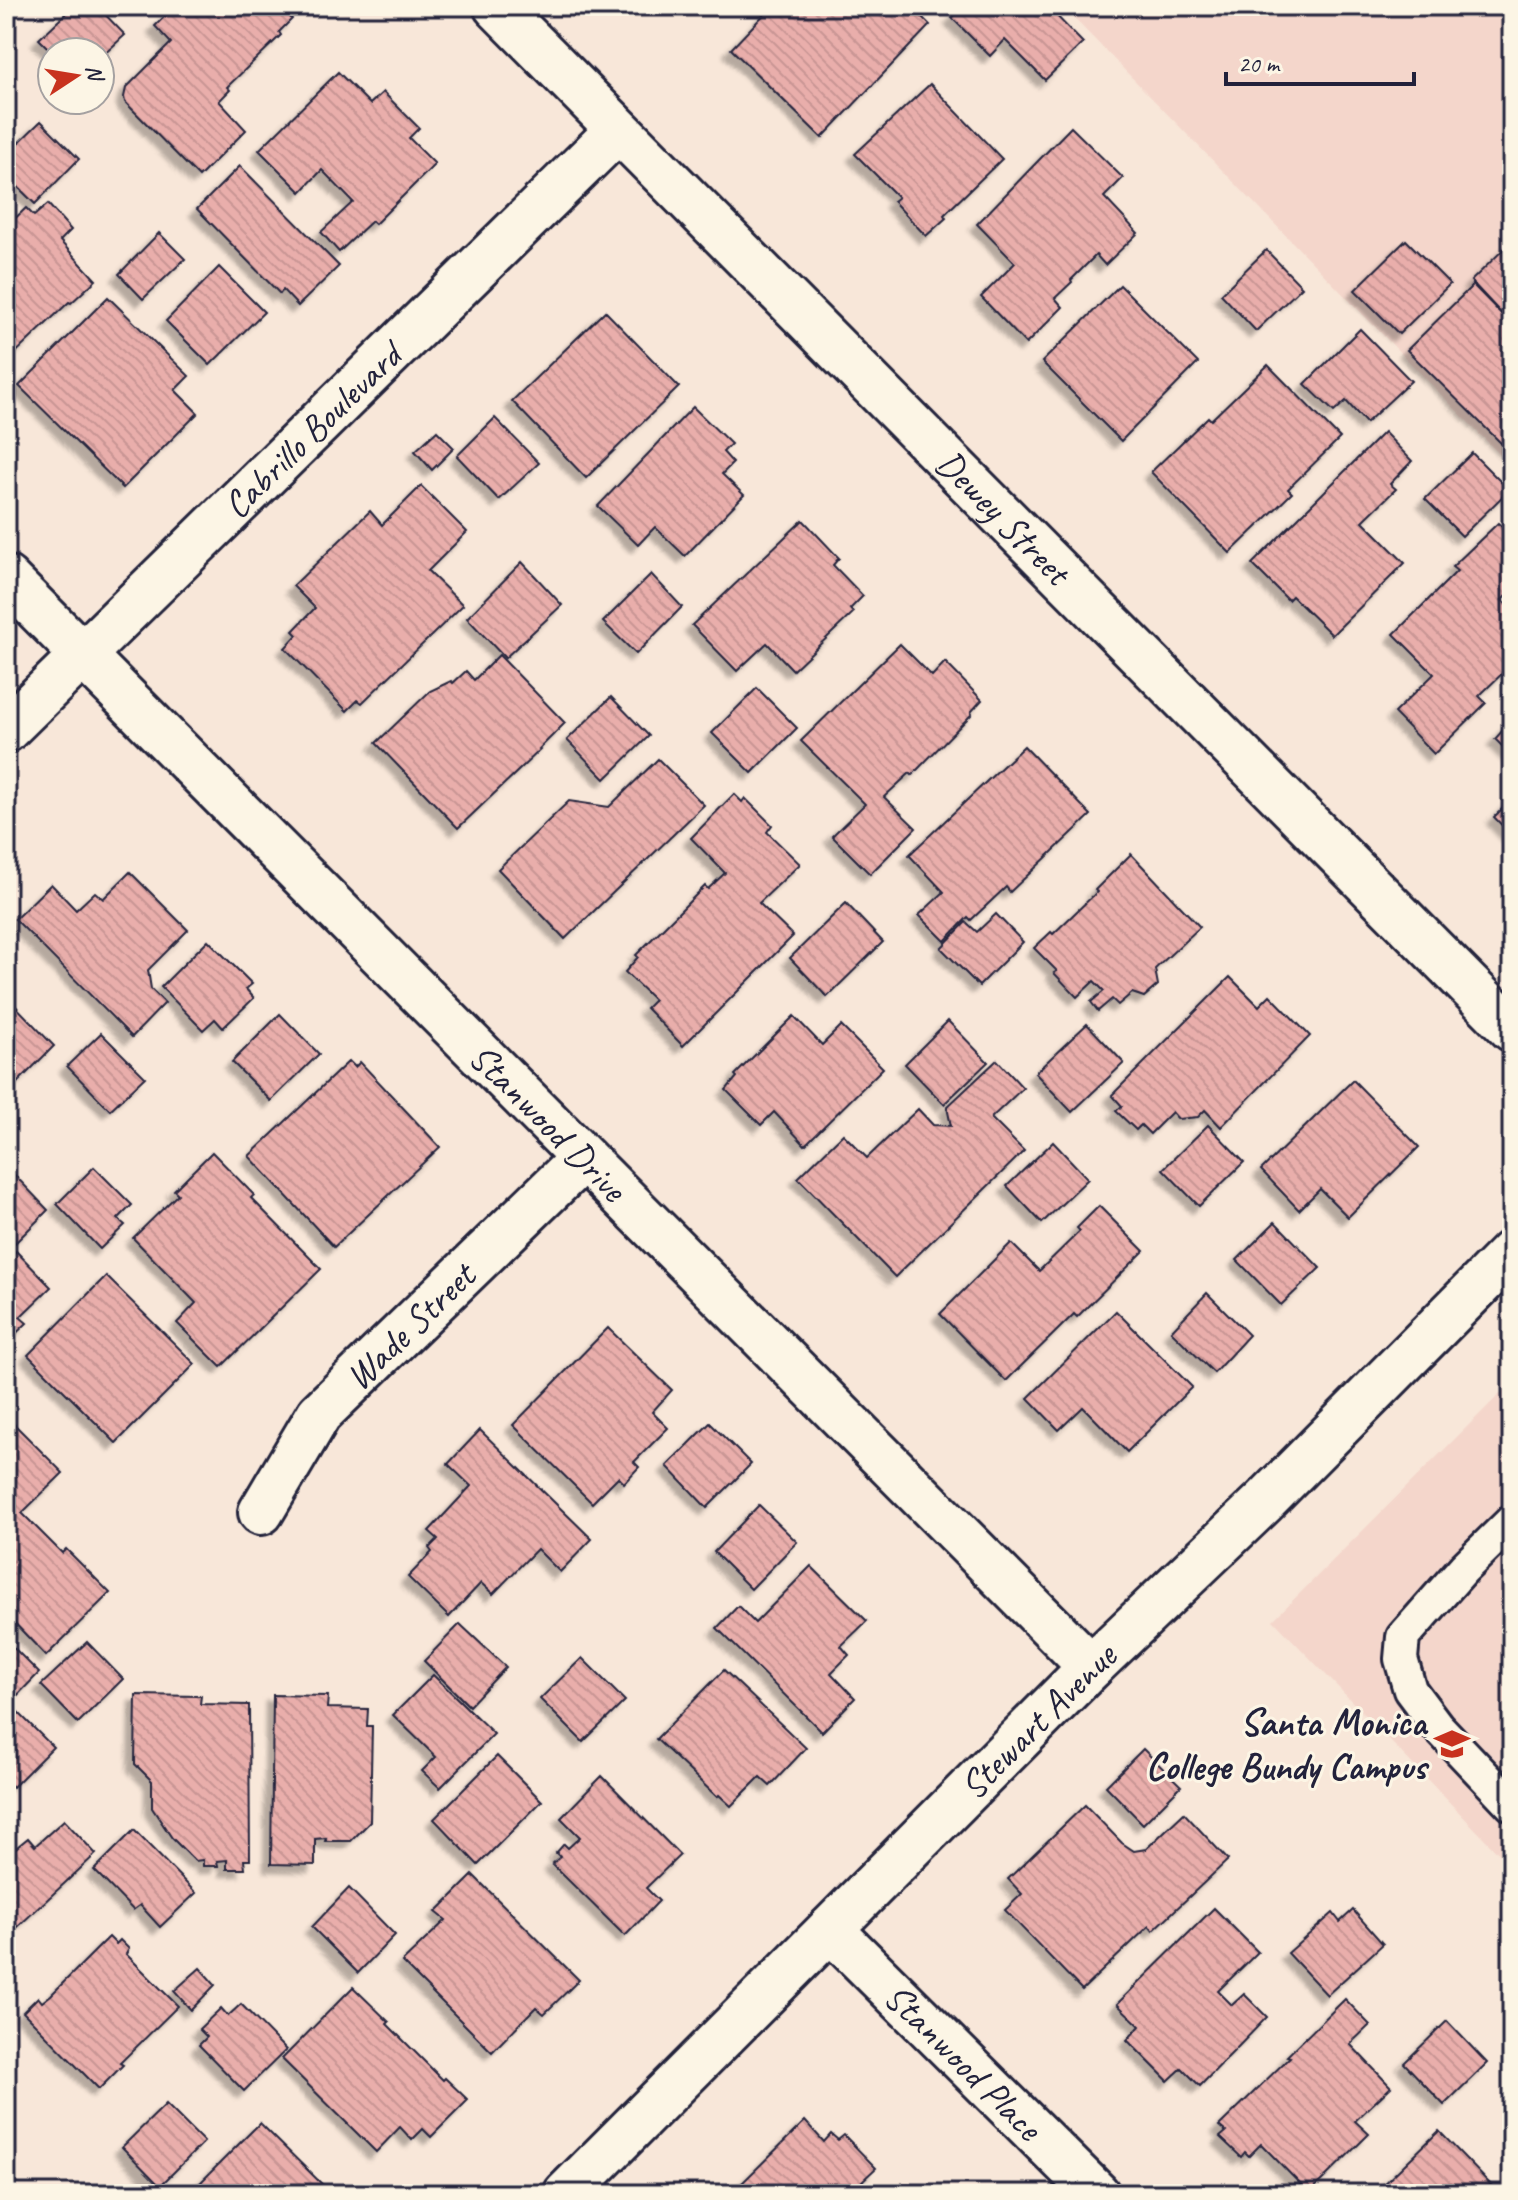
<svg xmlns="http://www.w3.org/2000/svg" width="1518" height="2200" viewBox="0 0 1518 2200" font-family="Caveat,sans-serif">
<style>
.built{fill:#f4d6cb}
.building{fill:url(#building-back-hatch);stroke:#22223b;stroke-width:2;filter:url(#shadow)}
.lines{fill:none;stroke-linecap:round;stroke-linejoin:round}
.lane-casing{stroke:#22223b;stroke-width:38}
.street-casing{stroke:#22223b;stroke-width:50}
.lane{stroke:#fcf5e5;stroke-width:32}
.street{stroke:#fcf5e5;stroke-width:44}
.labels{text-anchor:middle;stroke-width:6;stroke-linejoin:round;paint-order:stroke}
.street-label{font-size:38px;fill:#22223b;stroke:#fcf5e5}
.poi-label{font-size:38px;font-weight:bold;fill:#22223b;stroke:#fcf5e5;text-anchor:end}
</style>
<defs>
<pattern id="building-back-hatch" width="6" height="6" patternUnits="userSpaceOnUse" patternTransform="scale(2)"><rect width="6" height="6" fill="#e9aeab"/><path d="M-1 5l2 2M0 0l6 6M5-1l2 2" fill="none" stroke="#c89594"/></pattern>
<filter id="shadow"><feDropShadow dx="-7" dy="7" stdDeviation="2" flood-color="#0004"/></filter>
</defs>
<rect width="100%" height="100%" fill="#f8e7d9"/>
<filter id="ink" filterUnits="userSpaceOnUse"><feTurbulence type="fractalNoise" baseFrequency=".0125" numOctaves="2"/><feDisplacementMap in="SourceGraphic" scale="16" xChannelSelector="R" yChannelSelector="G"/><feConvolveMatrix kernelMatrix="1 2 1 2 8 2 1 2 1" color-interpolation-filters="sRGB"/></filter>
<g filter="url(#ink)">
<!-- built -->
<g class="built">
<polygon points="1062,6 1512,6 1512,467 1339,290"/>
<polygon points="1512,1382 1512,1867 1273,1620"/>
</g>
<!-- building -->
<g class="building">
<polygon points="74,6 97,6 125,35 100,58 100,52 52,52 39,39"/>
<polygon points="175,6 279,6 292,19 279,32 281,35 227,87 230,90 219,101 246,130 199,177 125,102 124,97 126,88 171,43 155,26"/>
<polygon points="772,6 911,6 930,25 822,138 731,49"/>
<polygon points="964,6 1029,6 1034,11 1039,6 1047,6 1083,43 1045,80 1005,40 990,56 952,18"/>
<polygon points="338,72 370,104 383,92 419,128 409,138 435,164 375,224 372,221 339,252 321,232 353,202 322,170 301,192 259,150"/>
<polygon points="930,84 1002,159 944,215 946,218 926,236 893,201 898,197 855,154"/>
<polygon points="41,121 79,159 35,204 6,175 6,155"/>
<polygon points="1071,127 1123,178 1104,197 1138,233 1105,265 1096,255 1071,280 1072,282 1055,298 1063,307 1026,344 981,297 1015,263 977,224"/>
<polygon points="240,166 339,266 298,306 283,290 280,294 197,209"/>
<polygon points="48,204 71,230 60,241 96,280 71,303 69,302 6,362 6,227 26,208 34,216"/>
<polygon points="159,233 185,259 143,299 119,274"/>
<polygon points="1406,240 1450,284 1399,334 1355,290"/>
<polygon points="1512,241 1512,325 1471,281"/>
<polygon points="1266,250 1302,287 1256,331 1221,294"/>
<polygon points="219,267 264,312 210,365 166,321"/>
<polygon points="1120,285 1198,363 1121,441 1042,362"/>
<polygon points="1473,285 1512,325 1512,454 1407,350"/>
<polygon points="108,297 189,376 175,390 198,413 123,488 19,386"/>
<polygon points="605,311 679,387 586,478 512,401"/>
<polygon points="1360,329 1411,381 1366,423 1346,401 1334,412 1305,384"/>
<polygon points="1268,365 1340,438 1288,489 1292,493 1230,553 1151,472 1208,417 1211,420"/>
<polygon points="693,407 731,444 723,452 733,463 722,474 744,495 685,556 655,527 638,545 598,506"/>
<polygon points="495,418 539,463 499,500 457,456"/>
<polygon points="437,431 454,448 432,470 415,451"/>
<polygon points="1384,432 1412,461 1390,484 1396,489 1363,521 1405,563 1332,635 1292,596 1288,600 1252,564"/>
<polygon points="1472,453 1509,490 1462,536 1425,499"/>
<polygon points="421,486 467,532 428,571 463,605 362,703 358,700 347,711 285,648 297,635 293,631 315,608 293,586 370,511 382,525"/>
<polygon points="803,520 839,558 833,565 863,596 850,609 853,613 793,670 767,643 737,671 692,625"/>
<polygon points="1498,523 1512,537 1512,590 1502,600 1512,610 1512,664 1479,696 1486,703 1434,754 1394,713 1434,674 1394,634 1457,571 1452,567"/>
<polygon points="522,562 562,605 505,658 467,618"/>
<polygon points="651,574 682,607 636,654 603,622"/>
<polygon points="900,644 932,676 945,662 982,700 971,712 972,714 912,775 910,773 884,797 916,828 870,874 832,836 865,804 801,741"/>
<polygon points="499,655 565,723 539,749 540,750 458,828 376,743 430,691 451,681 453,683 466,671 474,680"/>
<polygon points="757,688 797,728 752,773 712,733"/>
<polygon points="611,697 649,736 605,779 567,740"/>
<polygon points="1512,720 1512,756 1495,739"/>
<polygon points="1024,746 1091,815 1010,892 1006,887 971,920 968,917 945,941 919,915 944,892 909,855"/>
<polygon points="658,759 704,805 565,939 498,869 569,801 609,807"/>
<polygon points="734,794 742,802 745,798 772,825 767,832 800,864 759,903 793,936 683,1046 646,1008 654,1000 625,972 638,957 636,955 705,886 708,889 725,873 691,838"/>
<polygon points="1512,799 1512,836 1494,817"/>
<polygon points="1131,854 1200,927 1155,969 1158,985 1144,997 1132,993 1118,1005 1112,999 1098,1011 1091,1002 1104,991 1094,981 1077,997 1054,973 1057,971 1034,948 1051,932 1053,934 1097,892 1095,890"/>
<polygon points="130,872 188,930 148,970 151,989 165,1003 132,1037 15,919 51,884 76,910 95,892 103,899"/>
<polygon points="846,903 883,942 827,997 790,958"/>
<polygon points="996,914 1023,942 979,986 941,948 966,922 977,932"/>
<polygon points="208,940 252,984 246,989 254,998 223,1028 215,1019 203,1030 161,987"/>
<polygon points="1230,977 1259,1006 1270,995 1310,1036 1221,1127 1205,1110 1198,1117 1178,1119 1172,1112 1150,1134 1141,1125 1136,1130 1116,1111 1122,1106 1112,1095"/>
<polygon points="6,996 54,1046 6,1094"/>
<polygon points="280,1014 319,1054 271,1101 232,1062"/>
<polygon points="794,1016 822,1045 841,1026 883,1068 805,1145 774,1112 761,1125 726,1090 737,1077 735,1075"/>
<polygon points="948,1021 988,1062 944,1104 905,1064"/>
<polygon points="1087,1024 1124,1063 1072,1112 1035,1073"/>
<polygon points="101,1033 145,1077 110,1110 67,1066"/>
<polygon points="997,1060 1023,1088 991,1118 1024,1151 895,1277 798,1178 843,1134 867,1158 918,1109 933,1125 951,1126 947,1107"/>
<polygon points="349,1061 355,1067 360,1062 440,1147 334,1247 249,1156"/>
<polygon points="1353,1080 1419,1147 1348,1217 1320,1189 1299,1210 1261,1170"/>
<polygon points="1208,1125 1244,1162 1199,1206 1163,1169"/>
<polygon points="1053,1142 1088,1179 1042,1223 1007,1186"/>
<polygon points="212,1152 254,1195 251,1198 321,1269 221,1367 177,1323 196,1303 133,1238 178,1194 174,1190"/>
<polygon points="6,1166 48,1210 15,1243 6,1234"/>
<polygon points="94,1167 132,1205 118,1219 125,1225 100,1249 57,1204"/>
<polygon points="1099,1206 1144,1251 1077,1317 1074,1314 1006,1381 940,1314 1011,1243 1039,1271 1080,1231 1077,1228"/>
<polygon points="1275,1222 1320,1268 1281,1305 1237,1260"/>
<polygon points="16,1251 51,1287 20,1317 27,1323 6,1343 6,1261"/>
<polygon points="106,1276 195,1364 116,1443 28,1355"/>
<polygon points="1207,1293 1249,1335 1214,1373 1171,1331"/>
<polygon points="1116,1311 1192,1387 1127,1452 1083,1407 1059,1430 1028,1398"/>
<polygon points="608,1328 672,1390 652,1412 668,1428 634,1462 639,1467 624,1483 618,1477 592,1503 513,1425"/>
<polygon points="6,1416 63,1473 22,1513 62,1553 66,1549 110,1593 46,1656 6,1614"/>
<polygon points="710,1423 751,1464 707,1508 667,1466"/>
<polygon points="480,1430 592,1539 560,1572 537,1549 493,1594 481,1583 449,1617 408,1577 432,1552 429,1548 438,1539 429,1531 471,1486 448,1464"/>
<polygon points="759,1505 797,1542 751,1589 714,1552"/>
<polygon points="811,1566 867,1621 841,1646 849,1655 831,1673 855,1698 822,1732 717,1628 738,1606 755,1623"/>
<polygon points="460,1624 506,1667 469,1706 424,1661"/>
<polygon points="6,1640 39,1673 6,1707"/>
<polygon points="87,1642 123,1679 78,1723 41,1685"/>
<polygon points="582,1658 625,1701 583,1742 540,1699"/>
<polygon points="724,1670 806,1748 770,1786 760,1777 731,1806 719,1795 717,1797 656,1739"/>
<polygon points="433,1675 494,1734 440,1788 422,1771 436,1757 393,1715"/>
<polygon points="136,1695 201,1696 200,1704 249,1705 250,1860 244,1860 245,1869 227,1869 227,1860 217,1861 218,1866 203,1866 203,1860 195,1861 172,1838 152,1808 152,1781 135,1764"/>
<polygon points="273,1695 328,1696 327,1708 368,1709 367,1726 372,1726 370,1822 351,1841 325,1841 326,1838 315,1839 315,1865 271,1864"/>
<polygon points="16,1710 53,1747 13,1787 6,1780 6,1720"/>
<polygon points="1143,1749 1181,1786 1143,1824 1106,1786"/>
<polygon points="497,1756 542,1801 478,1865 434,1819"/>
<polygon points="602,1776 680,1855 646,1888 659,1901 625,1936 552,1864 560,1857 556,1853 564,1844 568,1848 580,1837 561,1818"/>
<polygon points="1085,1805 1122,1843 1134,1851 1146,1849 1184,1813 1228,1860 1153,1931 1149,1926 1082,1990 1005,1910 1022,1894 1008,1879"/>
<polygon points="64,1820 96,1854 6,1938 6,1856 28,1838 35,1846"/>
<polygon points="134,1830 196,1893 160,1927 140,1905 133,1910 94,1870"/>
<polygon points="473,1875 579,1980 544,2014 536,2007 492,2052 402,1962 446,1920 436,1912"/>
<polygon points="349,1888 395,1935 358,1973 312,1927"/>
<polygon points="1214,1908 1258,1952 1218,1991 1232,2005 1244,1994 1267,2017 1200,2086 1182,2068 1168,2081 1127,2040 1140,2026 1117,2004"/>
<polygon points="1353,1910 1383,1944 1327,1995 1288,1953 1333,1913 1340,1922"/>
<polygon points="109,1937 116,1944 120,1940 129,1949 126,1954 178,2006 120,2063 123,2065 99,2089 23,2012 38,1997 42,2002 51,1995"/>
<polygon points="200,1968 215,1985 191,2010 174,1991"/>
<polygon points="353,1987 389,2022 387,2024 443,2080 445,2078 468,2100 431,2137 423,2129 412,2140 400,2127 376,2152 282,2059"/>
<polygon points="1345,1999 1370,2025 1350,2044 1391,2087 1355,2121 1369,2134 1309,2193 1261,2144 1249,2156 1245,2152 1241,2157 1220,2137 1226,2132 1219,2126 1290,2057 1287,2056"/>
<polygon points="241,2004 286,2050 244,2091 199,2045 207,2037 199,2029 221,2008 228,2016"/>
<polygon points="1447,2021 1487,2063 1444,2105 1404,2063"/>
<polygon points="166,2104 204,2142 160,2186 122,2147"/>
<polygon points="805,2121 824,2142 831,2134 838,2140 844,2135 876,2168 862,2181 876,2194 780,2194 777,2191 775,2194 743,2194 737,2188"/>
<polygon points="260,2123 332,2194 190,2193"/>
<polygon points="1439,2131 1493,2187 1487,2194 1374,2194"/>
</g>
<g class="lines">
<!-- lane casing -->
<g class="lane-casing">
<polyline id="lane" points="1512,1521 1464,1568 1403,1637 1401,1659 1410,1690 1437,1726 1512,1805"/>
</g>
<!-- street casing -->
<g class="street-casing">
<g id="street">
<path id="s1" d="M496 6 1512 1029"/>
<path id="s2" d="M6 578 1091 1667"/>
<path id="s3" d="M6 730 618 130"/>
<path id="s4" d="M261 1512 319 1414 583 1158"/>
<path id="s5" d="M830 1929 1097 2194"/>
<path id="s6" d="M566 2194 1091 1667 1264 1502 1512 1252"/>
</g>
</g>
<!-- lane -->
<use href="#lane" class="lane"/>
<!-- street -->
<use href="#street" class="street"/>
</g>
</g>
<!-- icons -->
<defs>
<g id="university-bare" transform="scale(2.76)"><path d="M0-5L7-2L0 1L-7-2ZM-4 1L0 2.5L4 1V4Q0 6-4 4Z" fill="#c8321e" stroke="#fcf5e5" stroke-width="2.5" paint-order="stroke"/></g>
</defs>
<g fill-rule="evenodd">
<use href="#university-bare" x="1452" y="1744"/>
</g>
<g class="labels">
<!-- street labels -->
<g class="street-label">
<text dy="13" stroke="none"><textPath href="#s3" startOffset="428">Cabrillo Boulevard</textPath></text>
<text dy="13" stroke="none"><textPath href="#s1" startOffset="720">Dewey Street</textPath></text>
<text dy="13" stroke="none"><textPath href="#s2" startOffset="768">Stanwood Drive</textPath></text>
<text dy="13" stroke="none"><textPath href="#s4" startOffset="240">Wade Street</textPath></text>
<text dy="13" stroke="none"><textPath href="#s6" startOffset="668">Stewart Avenue</textPath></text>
<text dy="13" stroke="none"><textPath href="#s5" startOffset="188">Stanwood Place</textPath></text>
</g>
<!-- poi labels -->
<g class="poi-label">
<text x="1426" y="1735">Santa Monica<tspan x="1426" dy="44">College Bundy Campus</tspan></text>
</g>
</g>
<!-- margin -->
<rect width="1518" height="2200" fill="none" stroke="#fcf5e5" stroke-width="32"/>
<rect x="16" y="16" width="1486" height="2168" fill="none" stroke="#22223b" stroke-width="3" filter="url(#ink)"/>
<!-- north arrow -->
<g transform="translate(76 76) rotate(78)"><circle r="38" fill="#fcf5e5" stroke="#a5a1a1" stroke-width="2"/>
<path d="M0-6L14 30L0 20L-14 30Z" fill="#c8321e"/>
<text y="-12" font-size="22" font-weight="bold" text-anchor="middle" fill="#22223b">N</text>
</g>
<!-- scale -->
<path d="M1226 72v12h188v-12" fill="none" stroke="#22223b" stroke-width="4"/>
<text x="1238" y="72" font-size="24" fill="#22223b" stroke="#fcf5e5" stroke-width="6" paint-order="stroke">20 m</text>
</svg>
